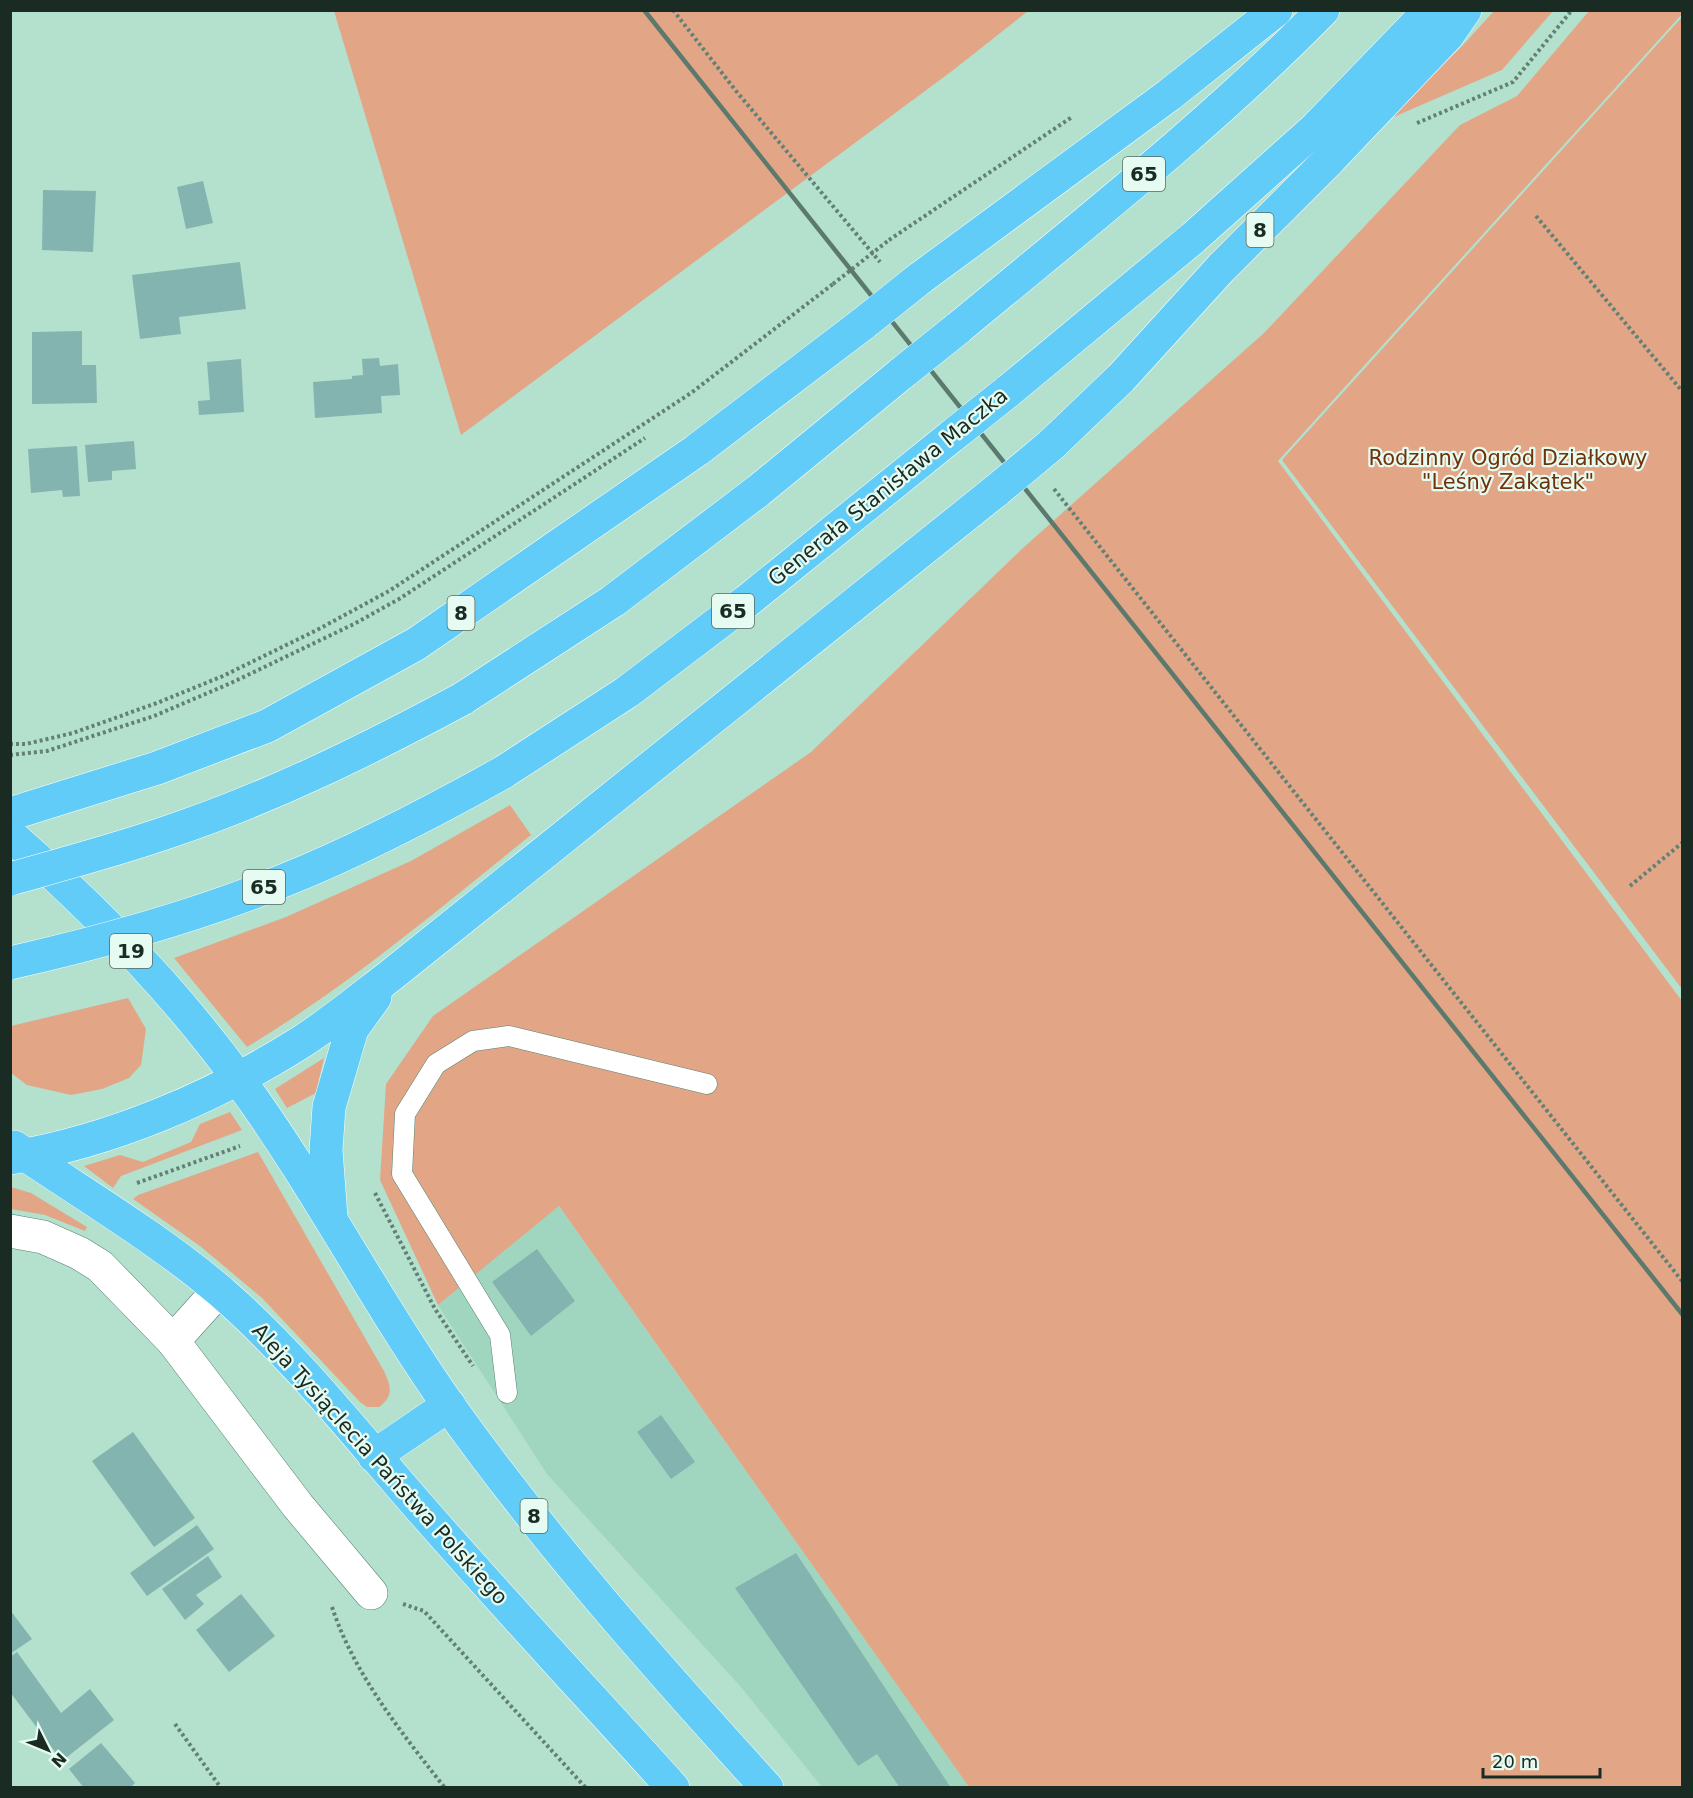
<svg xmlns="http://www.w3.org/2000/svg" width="1693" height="1798" viewBox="0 0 1693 1798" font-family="'DejaVu Sans',sans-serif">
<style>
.built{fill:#a0d5c0}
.green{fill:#e2a687}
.building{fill:#83b4af}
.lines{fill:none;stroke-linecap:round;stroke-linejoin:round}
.lane-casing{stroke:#588171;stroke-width:21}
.street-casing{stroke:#588171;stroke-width:34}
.highway-casing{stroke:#fff;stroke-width:34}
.path{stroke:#638074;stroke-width:4;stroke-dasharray:3 3;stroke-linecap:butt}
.lane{stroke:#fff;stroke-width:20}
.street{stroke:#fff;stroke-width:33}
.highway{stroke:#61ccf8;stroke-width:33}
.rail{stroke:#5c796d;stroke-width:4.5}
.highway-bridge-casing{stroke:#fff;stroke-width:34;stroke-linecap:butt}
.path-bridge{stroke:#638074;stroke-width:4;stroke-dasharray:3 3;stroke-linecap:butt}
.highway-bridge{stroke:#61ccf8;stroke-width:33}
.labels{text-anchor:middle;stroke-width:4.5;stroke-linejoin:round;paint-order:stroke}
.shield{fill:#e6fcf2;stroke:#576a62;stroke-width:1.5}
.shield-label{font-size:20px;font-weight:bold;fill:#1a2b24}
.park-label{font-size:21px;fill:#713209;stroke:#e6fcf2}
.street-label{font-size:21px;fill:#1a2b24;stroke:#e6fcf2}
</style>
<rect width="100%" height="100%" fill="#b4e0ce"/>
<!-- built -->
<polygon class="built" points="558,1205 969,1787 822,1787 741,1687 547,1474 438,1305"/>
<!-- green -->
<g class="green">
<polygon points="334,11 334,10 1028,11 952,71 461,435"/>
<polygon points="1494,11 1553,11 1502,70 1389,119 1464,44"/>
<polygon points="1589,11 1682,11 1682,14 1278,461 1682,1001 1682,1787 969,1787 559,1206 438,1305 380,1180 386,1084 433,1016 811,752 1023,548 1264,333 1460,125 1517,96"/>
<polygon points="1682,17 1682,989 1282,460"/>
<path d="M510 805 531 835C439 909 348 986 247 1047L174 958 286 917 411 861Z"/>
<polygon points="128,998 146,1029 141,1065 129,1078 102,1089 71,1095 27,1085 11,1073 11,1026"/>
<polygon points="324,1058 316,1093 287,1108 275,1089"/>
<polygon points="230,1112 242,1130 121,1176 113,1188 84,1166 120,1155 143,1162 191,1142 200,1124"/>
<path d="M258 1152 384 1371C391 1386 394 1396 379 1407H367L360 1402 262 1298 200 1246 133 1199 138 1195Z"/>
<polygon points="11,1187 31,1193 87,1227 85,1231 45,1215 11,1209"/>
</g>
<!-- building -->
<g class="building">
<polygon points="203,181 213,223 186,229 177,187"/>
<polygon points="43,190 96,191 93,252 42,250"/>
<polygon points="240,262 246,309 179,317 181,334 140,339 132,275"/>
<polygon points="82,331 82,365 96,365 97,403 32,404 32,332"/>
<polygon points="379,358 380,366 398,364 400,395 381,396 382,413 315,418 313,382 352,379 352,376 363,375 362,359"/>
<polygon points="241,359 244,412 199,415 198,401 210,400 207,362"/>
<polygon points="134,441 136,469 112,471 112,480 88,482 85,445"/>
<polygon points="77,446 80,496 63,497 62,490 31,493 28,449"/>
<polygon points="537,1249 575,1301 531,1336 492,1282"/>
<polygon points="661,1415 695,1462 671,1479 637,1432"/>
<polygon points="133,1432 195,1518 154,1547 92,1461"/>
<polygon points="197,1525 214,1549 147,1596 130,1573"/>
<polygon points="796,1553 951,1788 900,1788 877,1754 858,1766 735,1588"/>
<polygon points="208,1556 222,1577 196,1595 204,1604 185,1620 162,1589"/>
<polygon points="241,1594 275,1636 229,1672 196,1630"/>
<polygon points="10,1610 32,1639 10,1654"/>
<polygon points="17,1652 61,1713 90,1689 114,1720 62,1761 10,1692 10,1657"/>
<polygon points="101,1743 135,1783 130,1788 84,1788 69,1769"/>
</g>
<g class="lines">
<!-- lane casing -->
<g class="lane-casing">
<polyline id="lane" points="507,1393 500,1335 402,1174 405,1114 436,1064 473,1041 509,1036 707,1084"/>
</g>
<!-- street casing -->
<g class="street-casing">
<g id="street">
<polyline points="10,1231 43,1237 79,1253 100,1266 173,1341 298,1506 371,1593"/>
<polyline points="173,1341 219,1290"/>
</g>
</g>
<!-- highway casing -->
<g class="highway-casing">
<g id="highway">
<polyline points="919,279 1169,95 1276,10"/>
<path d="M957 329C1081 226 1209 126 1323 10"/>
<polyline points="1007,392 1193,238 1316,128 1430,10"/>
<polyline points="1051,445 1121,378 1221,268 1330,159 1447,36 1465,10"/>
<polyline points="462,699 613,601 758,491 902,373"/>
<polyline points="502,773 627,692 747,601 953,435"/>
<polyline points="10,814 157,768 267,726 416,644 697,450 864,323"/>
<path d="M10 835C95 909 174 990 240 1081 316 1185 375 1301 449 1406 545 1541 656 1666 767 1788"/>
<path d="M14 1147C83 1194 156 1237 220 1291 295 1356 356 1435 421 1509 503 1603 589 1695 673 1788"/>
<path d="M10 1158C111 1141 212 1098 298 1044 330 1024 360 999 390 976L997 490"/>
<polyline points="331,1217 326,1150 329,1107 352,1029 375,997"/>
<polyline points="374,1456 449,1405"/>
</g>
</g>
<!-- path -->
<g class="path">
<polyline points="673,10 736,91 880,262"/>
<polyline points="1417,123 1513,82 1572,10"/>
<polyline points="1536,216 1682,391"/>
<polyline points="889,240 1072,117"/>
<polyline points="1054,489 1682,1281"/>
<polyline points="10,744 26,744 73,733 157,703 223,676 317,630 389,591 691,393 833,284"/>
<polyline points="10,755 47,751 154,716 231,683 354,624 399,599 645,438"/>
<polyline points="1630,886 1682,843"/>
<polyline points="137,1183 240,1146"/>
<polyline points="375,1193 435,1309 473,1366"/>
<polyline points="403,1604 424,1611 586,1788"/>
<path d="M332 1607C354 1674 401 1732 445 1788"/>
<polyline points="175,1724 221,1788"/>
</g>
<!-- lane -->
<use href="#lane" class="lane"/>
<!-- street -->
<use href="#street" class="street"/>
<!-- highway -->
<use href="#highway" class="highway"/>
<!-- rail -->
<polyline class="rail" points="644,10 1682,1314"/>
<!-- highway-bridge casing -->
<g class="highway-bridge-casing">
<g id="highway-bridge">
<polyline points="864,323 919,279"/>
<polyline points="902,373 957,329"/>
<polyline points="953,435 1007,392"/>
<polyline points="997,490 1051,445"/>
<path d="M10 879C63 864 116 850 168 832 270 798 367 750 462 699"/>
<path d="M10 963C103 942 197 916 285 880 360 850 432 812 502 773"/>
</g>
</g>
<!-- path-bridge -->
<polyline class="path-bridge" points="833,284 889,240"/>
<!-- highway-bridge -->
<use href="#highway-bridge" class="highway-bridge"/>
</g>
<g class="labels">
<!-- shield labels -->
<g class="shield">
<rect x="1123" y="157" width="42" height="34" rx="4.5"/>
<rect x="1246.5" y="213" width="27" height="34" rx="4.5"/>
<rect x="712" y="594" width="42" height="34" rx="4.5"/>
<rect x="447.5" y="596" width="27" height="34" rx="4.5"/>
<rect x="243" y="870" width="42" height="34" rx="4.5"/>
<rect x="110" y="934" width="42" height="34" rx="4.5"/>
<rect x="520.5" y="1499" width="27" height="34" rx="4.5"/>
</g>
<g class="shield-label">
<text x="1144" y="181">65</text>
<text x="1260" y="237">8</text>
<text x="733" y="618">65</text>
<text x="461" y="620">8</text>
<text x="264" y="894">65</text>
<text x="131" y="958">19</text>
<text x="534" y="1523">8</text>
</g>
<!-- park labels -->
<g class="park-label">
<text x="1508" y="465">Rodzinny Ogród Działkowy<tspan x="1508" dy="24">"Leśny Zakątek"</tspan></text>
</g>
<!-- street labels -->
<g class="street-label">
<text transform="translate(888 487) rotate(-39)" y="7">Generała Stanisława Maczka</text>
<text transform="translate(380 1464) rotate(48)" y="7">Aleja Tysiąclecia Państwa Polskiego</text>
</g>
</g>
<!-- border -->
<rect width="1693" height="1798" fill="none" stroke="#1a2b24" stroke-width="24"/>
<!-- north arrow -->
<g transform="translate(48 1750) rotate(133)" stroke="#e6fcf2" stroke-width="4.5" paint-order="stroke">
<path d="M0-4.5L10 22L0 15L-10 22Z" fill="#1a2b24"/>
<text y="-9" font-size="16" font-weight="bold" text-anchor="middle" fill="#1a2b24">N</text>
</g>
<!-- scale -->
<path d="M1483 1768v9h117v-9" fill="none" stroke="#1a2b24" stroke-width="3"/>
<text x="1492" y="1768" font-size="18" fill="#1a2b24" stroke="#e6fcf2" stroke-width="4.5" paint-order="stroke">20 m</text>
</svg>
